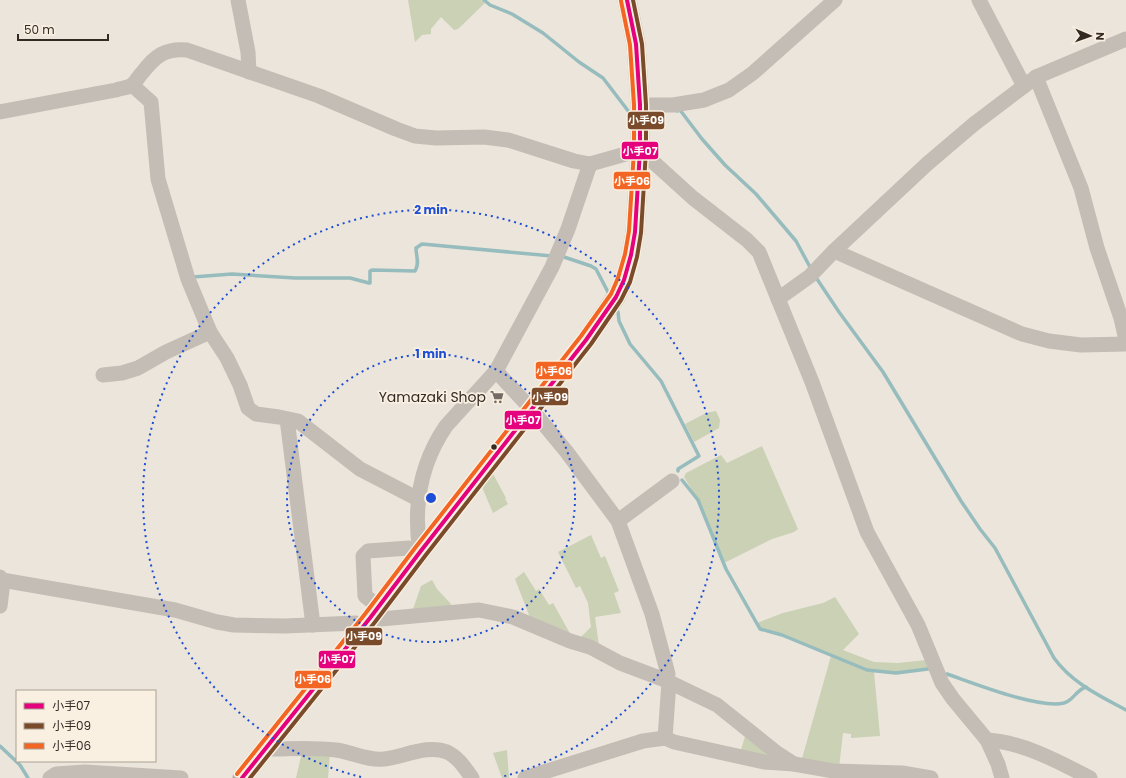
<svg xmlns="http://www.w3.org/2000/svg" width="1126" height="778" viewBox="0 0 1126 778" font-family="Poppins,'Noto Sans JP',sans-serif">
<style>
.green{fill:#cad1b4}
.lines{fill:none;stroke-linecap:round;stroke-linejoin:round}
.stream{stroke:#97bcbd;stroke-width:3.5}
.minor{stroke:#c4bdb5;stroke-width:15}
.major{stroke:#b2aba4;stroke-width:19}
.bus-1-casing{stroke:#faf0e1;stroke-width:7}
.bus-2-casing{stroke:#faf0e1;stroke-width:7}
.bus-3-casing{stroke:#faf0e1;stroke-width:7}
.bus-1{stroke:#e5007d;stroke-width:4}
.bus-2{stroke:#7a4b2a;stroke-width:4}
.bus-3{stroke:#f26522;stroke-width:4}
.ring{fill:none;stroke:#1d4ed8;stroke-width:2;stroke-dasharray:2 4}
.bus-dot{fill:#342a24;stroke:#faf0e1;stroke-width:1.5}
.labels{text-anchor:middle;stroke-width:3.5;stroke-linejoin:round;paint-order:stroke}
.poi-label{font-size:14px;fill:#342a24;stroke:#faf0e1;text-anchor:end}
.centre{fill:#1d4ed8;stroke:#faf0e1;stroke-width:2}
.ring-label{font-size:12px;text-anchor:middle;font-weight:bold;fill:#1d4ed8;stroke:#faf0e1;stroke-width:3.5;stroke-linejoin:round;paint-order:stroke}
.line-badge{stroke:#faf0e1;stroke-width:1.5}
.badge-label{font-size:11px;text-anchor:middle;font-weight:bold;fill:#fff}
</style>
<rect width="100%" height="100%" fill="#ece5db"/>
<!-- green -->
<g class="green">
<polygon points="408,0 481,0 485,3 458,29 454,30 441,17 431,29 431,34 422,35 415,42"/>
<polygon points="716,411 720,420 719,428 694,442 685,424 706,413"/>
<polygon points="762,446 798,529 794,532 772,539 724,563 698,500 684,477 686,473 721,455 727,463"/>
<polygon points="492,472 506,498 505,499 508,504 493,513 482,487"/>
<polygon points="591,535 601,558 605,556 619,591 614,593 621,613 595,617 599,646 579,639 591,627 588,603 580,586 576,588 558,552"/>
<polygon points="524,572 536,591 539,589 549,605 553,603 572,637 531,620 515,579"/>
<polygon points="432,580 437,589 451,604 448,609 412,612 421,586"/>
<polygon points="835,597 859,634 843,650 874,662 898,663 926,660 930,668 898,673 867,670 785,635 760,629 757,623 783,613 823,603"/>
<polygon points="831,656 867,671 874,672 880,736 851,738 851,734 843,733 839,768 801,762"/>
<polygon points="746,733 775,757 740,753"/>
<polygon points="507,750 509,778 502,778 493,753"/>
<polygon points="302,752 330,753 328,778 296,778"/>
</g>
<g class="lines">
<!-- stream -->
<g class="stream">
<polyline points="484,0 490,5 512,14 543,33 579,62 603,78 629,112 634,112"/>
<polyline points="677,111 680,110 702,139 725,165 756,194 796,241 810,267"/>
<polyline points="564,257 591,266 596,269 609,294"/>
<path d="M193 277 232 274 295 278H350L369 283H370V271L372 270 415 271C420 264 416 256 416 248L422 244 552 256"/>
<path d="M817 279 839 312 883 372 961 501 980 529 995 548 1054 658C1072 683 1100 696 1126 710"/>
<polyline points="618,312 619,321 630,344 661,381 699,456 678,469 678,471"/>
<polyline points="682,480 698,500 726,569 760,629 782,635 867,670 896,673 928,669"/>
<path d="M947 674C973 683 1038 709 1064 703 1073 701 1076 690 1086 687"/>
<polyline points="0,746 20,765 28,778"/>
</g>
<!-- minor -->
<g class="minor">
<polyline points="238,0 248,52 249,72"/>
<polyline points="979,0 1024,86"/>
<polyline points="1036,77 1081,188 1097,248 1121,318 1126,340"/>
<polyline points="132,85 151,102 158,179 188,279 210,332 227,358 240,385 248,408 256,414 279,417 298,421 360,469 418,499"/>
<polyline points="640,105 673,105 704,100 729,90 753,73 835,0"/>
<path d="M0 112 116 90C121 88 128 88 132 85 135 83 139 76 142 73 155 56 165 48 187 50L319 96 396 129 415 136 436 138 484 137 508 140 574 161 590 164 640 150 693 198 747 240 759 252 812 382 867 532 918 625 942 683 953 699 987 740 998 764 1002 778"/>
<polyline points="834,251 1022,334 1049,341 1081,345 1126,344"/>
<polyline points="778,299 810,276 834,251 927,164 974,124 1036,77 1126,39"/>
<polyline points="496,371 532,410 566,451 618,521 652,614 668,674 665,680"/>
<polyline points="103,375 122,373 138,368 166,352 210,332"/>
<polyline points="287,419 313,625"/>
<polyline points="618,521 672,481"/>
<polyline points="0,577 2,580 175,610 217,622 234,625 285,626 356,623 364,625"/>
<polyline points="0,606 2,590 2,580"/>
<path d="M378 606 365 596 363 556 368 551 409 548 420 552C413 507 420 464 446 426L496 371 552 267 568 229 590 164"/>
<polyline points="370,618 381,619 479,610 513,617 570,641 590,647 620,663 665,680 717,705 777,753 794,764"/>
<polyline points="669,682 665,738 674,742 764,762 794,764 833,771 902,773 931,778"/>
<path d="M987 740C1023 742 1059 762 1090 778"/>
<path d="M266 749C290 749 313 747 336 750 352 752 368 761 384 759 404 757 427 744 447 752 458 757 465 768 472 778"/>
<polyline points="50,778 56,774 85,772 181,778"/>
<polyline points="525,778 643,741 665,738"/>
</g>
<!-- major -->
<polyline class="major" points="242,778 370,618 420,552 586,340 616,297 624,280 631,255 635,232 640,150 640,105 636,44 627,0"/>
<!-- bus-1 casing -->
<g class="bus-1-casing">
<polyline id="bus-1" points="242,778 370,618 420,552 586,340 616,297 624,280 631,255 635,232 640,150 640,105 636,44 627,0"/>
</g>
<!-- bus-2 casing -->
<g class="bus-2-casing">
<polyline id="bus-2" points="250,778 375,622 425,556 591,344 621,300 630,282 637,257 641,233 646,150 646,105 642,44 633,0"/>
</g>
<!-- bus-3 casing -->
<g class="bus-3-casing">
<polyline id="bus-3" points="237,774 365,614 415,548 581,336 611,294 618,278 625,254 629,231 634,150 634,105 630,45 621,1"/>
</g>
<!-- bus-1 -->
<use href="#bus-1" class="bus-1"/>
<!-- bus-2 -->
<use href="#bus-2" class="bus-2"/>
<!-- bus-3 -->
<use href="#bus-3" class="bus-3"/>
</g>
<!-- distance rings -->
<g class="ring">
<circle cx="431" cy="498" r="144"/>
<path d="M361 777A288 288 0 1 1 501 777"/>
</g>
<!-- icons -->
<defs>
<g id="supermarket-bare" transform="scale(1.08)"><path d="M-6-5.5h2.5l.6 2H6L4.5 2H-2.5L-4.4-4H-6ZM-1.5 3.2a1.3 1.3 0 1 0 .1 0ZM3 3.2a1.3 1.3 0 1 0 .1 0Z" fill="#746b64" stroke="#faf0e1" stroke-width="2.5" paint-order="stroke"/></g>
</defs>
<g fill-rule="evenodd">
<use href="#supermarket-bare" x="497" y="397"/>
</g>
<!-- markers -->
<circle class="bus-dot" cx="494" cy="447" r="3.5"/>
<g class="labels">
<!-- poi labels -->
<g class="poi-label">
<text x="486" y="402">Yamazaki Shop</text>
</g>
</g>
<circle cx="431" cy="498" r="6" class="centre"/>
<g class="ring-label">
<text x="431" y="214">2 min</text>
<text x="431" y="358">1 min</text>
</g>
<g class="line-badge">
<rect x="627" y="111" width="38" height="19" rx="4" fill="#7a4b2a"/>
<rect x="621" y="141" width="38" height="19" rx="4" fill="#e5007d"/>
<rect x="613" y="171" width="38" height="19" rx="4" fill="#f26522"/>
<rect x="535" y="361" width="38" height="19" rx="4" fill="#f26522"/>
<rect x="531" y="387" width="38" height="19" rx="4" fill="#7a4b2a"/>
<rect x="504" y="410" width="38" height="20" rx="4" fill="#e5007d"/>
<rect x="345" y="627" width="38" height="19" rx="4" fill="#7a4b2a"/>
<rect x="318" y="650" width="38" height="19" rx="4" fill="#e5007d"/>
<rect x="294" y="670" width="38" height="19" rx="4" fill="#f26522"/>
</g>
<g class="badge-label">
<text x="646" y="124">小手09</text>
<text x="640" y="155">小手07</text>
<text x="632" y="185">小手06</text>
<text x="554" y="375">小手06</text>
<text x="550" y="401">小手09</text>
<text x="523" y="424">小手07</text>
<text x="364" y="640">小手09</text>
<text x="337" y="663">小手07</text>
<text x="313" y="683">小手06</text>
</g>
<!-- legend -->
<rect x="16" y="690" width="140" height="72" fill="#faf0e1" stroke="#aba195"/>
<rect x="24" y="703" width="20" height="6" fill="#e5007d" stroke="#aba195"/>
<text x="52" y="710" font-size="12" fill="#342a24">小手07</text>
<rect x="24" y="723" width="20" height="6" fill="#7a4b2a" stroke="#aba195"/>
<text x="52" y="730" font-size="12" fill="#342a24">小手09</text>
<rect x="24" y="743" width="20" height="6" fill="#f26522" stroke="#aba195"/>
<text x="52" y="750" font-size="12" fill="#342a24">小手06</text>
<!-- north arrow -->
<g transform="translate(1090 36) rotate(92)" stroke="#faf0e1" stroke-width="3" paint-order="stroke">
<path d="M0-3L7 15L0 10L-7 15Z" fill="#342a24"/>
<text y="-6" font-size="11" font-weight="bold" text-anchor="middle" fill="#342a24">N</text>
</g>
<!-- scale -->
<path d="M18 34v6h90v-6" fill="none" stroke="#342a24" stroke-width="2"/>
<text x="24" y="34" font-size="12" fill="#342a24" stroke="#faf0e1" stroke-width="3" paint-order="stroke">50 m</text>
</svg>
